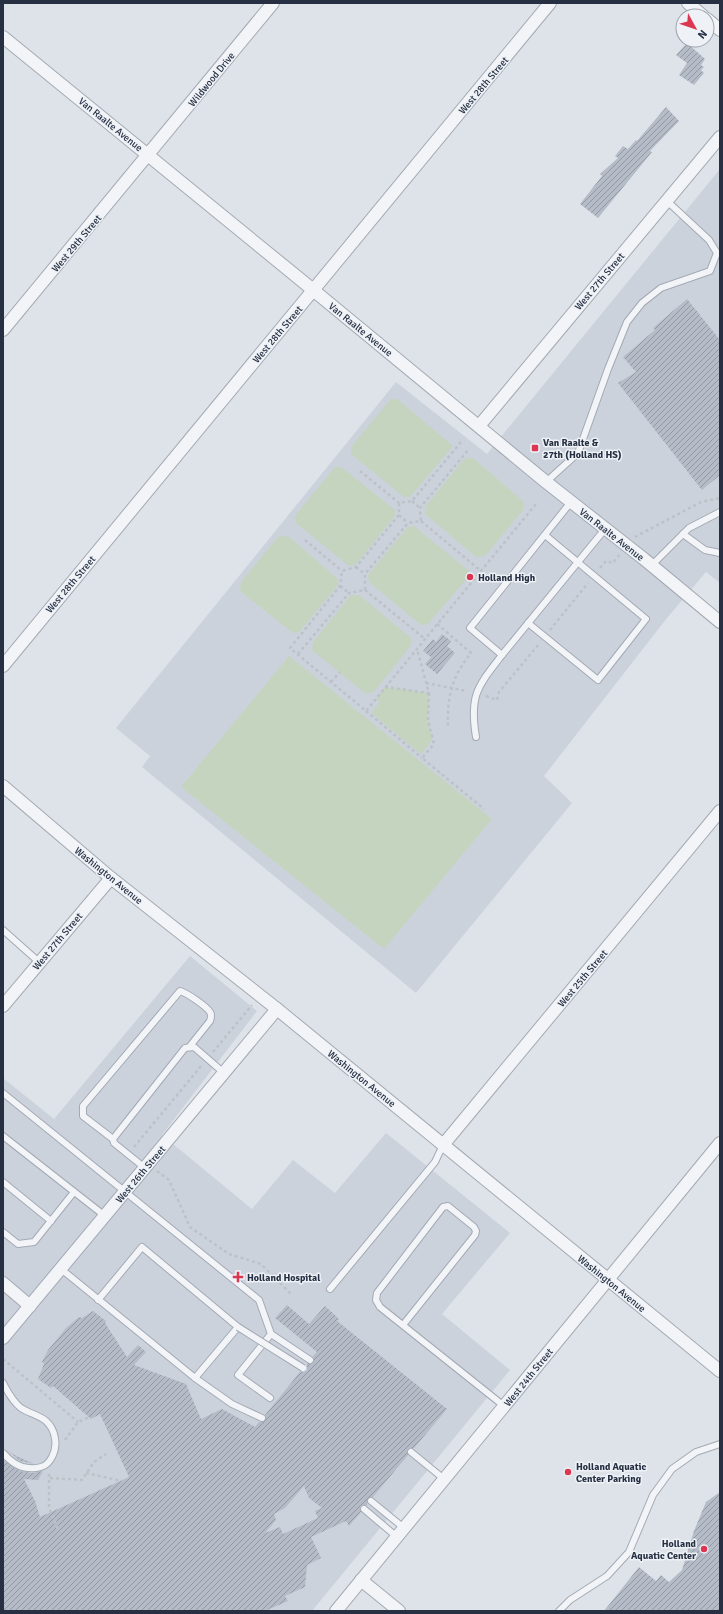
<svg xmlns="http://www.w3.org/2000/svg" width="723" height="1614" viewBox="0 0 723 1614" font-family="Signika,sans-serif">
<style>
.built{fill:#ccd2dc}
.grass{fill:#c4d4bf}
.building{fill:url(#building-hatch);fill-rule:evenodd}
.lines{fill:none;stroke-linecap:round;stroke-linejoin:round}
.service-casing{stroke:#a3aab4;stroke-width:8}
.minor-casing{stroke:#a3aab4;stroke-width:14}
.path{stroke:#bdc1c8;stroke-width:2.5;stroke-dasharray:3 3;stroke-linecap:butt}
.service{stroke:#f2f4f7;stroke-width:6}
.minor{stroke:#f2f4f7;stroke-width:12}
.service-bridge-casing{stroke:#a3aab4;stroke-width:8;stroke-linecap:butt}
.service-bridge{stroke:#f2f4f7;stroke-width:6}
.poi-dot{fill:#dc3650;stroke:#eef2f7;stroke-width:1.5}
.labels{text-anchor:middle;stroke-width:3;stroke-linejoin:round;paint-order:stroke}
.street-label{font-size:10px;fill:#263042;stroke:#eef2f7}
.poi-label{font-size:10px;font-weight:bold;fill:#263042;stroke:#eef2f7;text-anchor:start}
</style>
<defs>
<pattern id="building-hatch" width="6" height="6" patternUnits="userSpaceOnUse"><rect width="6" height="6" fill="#b5bcc7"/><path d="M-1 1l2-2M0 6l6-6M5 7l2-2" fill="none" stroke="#9399a3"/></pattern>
</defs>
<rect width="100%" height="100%" fill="#dee3e9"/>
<!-- built -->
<g class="built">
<polygon points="720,169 720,583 706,572 667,618 544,776 572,803 416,993 142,767 150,756 116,728 396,382 487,454"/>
<polygon points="190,956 257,1011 162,1135 252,1209 293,1160 335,1193 386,1133 510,1233 442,1314 510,1370 312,1611 3,1611 3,1078 54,1119"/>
</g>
<!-- grass -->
<g class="grass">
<polygon points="391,399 397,399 453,446 410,497 404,497 351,454 351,447"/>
<polygon points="473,458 524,502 523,510 485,556 476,557 425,514 425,507 464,459"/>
<polygon points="335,467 341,467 395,510 395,516 355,565 349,566 296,523 295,516"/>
<polygon points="414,526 469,571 468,577 428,624 421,625 369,582 368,575 408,527"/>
<polygon points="288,536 338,579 338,585 299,632 293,633 240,591 241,582 278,537"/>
<polygon points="351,595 359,595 411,638 411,645 374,692 366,694 312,650 313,642"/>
<polygon points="289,656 492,819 384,949 181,787"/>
<polygon points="385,687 429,693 428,719 432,740 421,754 371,713 380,702 376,699"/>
</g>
<!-- building -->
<g class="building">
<polygon points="687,43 705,59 701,65 704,67 701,70 704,73 694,85 679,75 687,63 676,55"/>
<polygon points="666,107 679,121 650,151 652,152 598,218 580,204 602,176 600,174 618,158 615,156 623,146 628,149 636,140 637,141"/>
<polygon points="687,299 720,340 720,475 702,490 618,383 636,372 623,357 655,330 653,328"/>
<polygon points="442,634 451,641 447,646 455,653 437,674 425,664 431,657 423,651 433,639 436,642"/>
<path d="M287 1305 309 1324 325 1306 339 1319 337 1321 447 1409 414 1448 408 1449V1455L373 1497 368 1498 367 1505 360 1506 361 1512 349 1526 346 1521 311 1537 321 1558 307 1565 305 1587 285 1596 288 1601 265 1611H3V1460L20 1471 32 1473 43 1471 38 1480 24 1479 35 1501 40 1517 129 1477 100 1414 91 1419 53 1386 51 1388 38 1379 44 1364 42 1362 48 1350 66 1328 79 1317 82 1318 93 1311 106 1321 105 1323 127 1357 138 1345 146 1352 134 1365 186 1384 201 1419 222 1409 255 1427 259 1422 265 1421 266 1418 265 1415 300 1372 307 1371V1363L312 1364 314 1361 313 1356 317 1352 275 1318ZM304 1486 309 1498 322 1508 315 1511 318 1518 283 1534 280 1527 265 1533 276 1520 274 1514 285 1508Z"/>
<polygon points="7,1450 16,1456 34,1464 20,1461"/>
<polygon points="720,1492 720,1611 604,1611 639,1567 656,1581 661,1575 669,1582 682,1570 694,1531 706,1502"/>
</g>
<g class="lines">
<!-- service casing -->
<g class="service-casing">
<g id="service">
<polyline points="546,482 578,453 608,369 627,322 642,303 661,288 710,271 717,253 709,240 667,201"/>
<polyline points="571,502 470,628 502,655 605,529"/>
<polyline points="683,534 705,550 720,553"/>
<polyline points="652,565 689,528 720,512"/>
<polyline points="528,623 598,680 646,619 545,535"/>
<path d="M476 737C469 695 478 686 502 655"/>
<polyline points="3,930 39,962"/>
<polyline points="3,1093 259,1300 271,1334 238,1375 270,1398"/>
<polyline points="3,1136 105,1216"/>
<path d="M113 1139 83 1116V1106L180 991C187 993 206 1006 210 1012 212 1015 211 1018 210 1021L190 1046"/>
<polyline points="145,1168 114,1143 113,1139 185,1048 194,1047 224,1073"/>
<polyline points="3,1182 51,1221"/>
<polyline points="3,1232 18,1244 34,1242 74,1192"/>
<polyline points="61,1269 195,1378 238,1327 142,1247 98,1300"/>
<polyline points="330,1289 435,1162 443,1145"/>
<polyline points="403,1325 475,1235 476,1231 474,1227 448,1206 443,1207 377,1293 376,1300 380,1307 504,1406"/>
<polyline points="271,1334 310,1360"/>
<polyline points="195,1378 232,1404 262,1418"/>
<path d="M3 1383C8 1392 12 1401 21 1408 28 1413 39 1415 46 1421 56 1430 58 1446 52 1457 47 1467 39 1469 29 1468 18 1468 10 1461 3 1453"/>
<polyline points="411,1452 444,1479"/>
<polyline points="371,1501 404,1528"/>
<polyline points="364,1509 397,1537"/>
<polyline points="559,1611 570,1600 607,1576 629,1552 653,1495 672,1469 696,1452 720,1444"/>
</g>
</g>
<!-- minor casing -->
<g class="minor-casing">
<g id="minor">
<polyline points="688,3 703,16"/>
<polyline points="707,19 720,30"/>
<polyline points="3,37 301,280 546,482 644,559 720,622"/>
<polyline points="3,330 273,3"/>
<polyline points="479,426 720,137"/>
<polyline points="3,666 550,3"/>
<polyline points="3,786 111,878 277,1009 720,1371"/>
<polyline points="3,1006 111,878"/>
<polyline points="443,1145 720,811"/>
<polyline points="3,1283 30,1306"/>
<polyline points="3,1338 277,1009"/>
<polyline points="361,1580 399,1611"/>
<polyline points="336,1611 720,1143"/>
</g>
</g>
<!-- path -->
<g class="path">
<polyline points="461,442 412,501 399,503 399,515 356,567 342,571 340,586 290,648 366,711 536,504"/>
<polyline points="360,471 399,503"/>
<polyline points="412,501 420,508"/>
<polyline points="399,515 408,523"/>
<polyline points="421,521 481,571"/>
<polyline points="635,537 701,502 720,498"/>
<polyline points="305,540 342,571"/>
<polyline points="356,567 365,574"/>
<polyline points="600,568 606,561 613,563 620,554"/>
<polyline points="340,586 349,593"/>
<polyline points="365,590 425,639"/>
<path d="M437 624 471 653C451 678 447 697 448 728"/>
<polyline points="550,630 588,583"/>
<polyline points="298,654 349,593 365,590 365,574 408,523 421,521 420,508 469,449"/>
<polyline points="331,682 340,672"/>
<polyline points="426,683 467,691"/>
<polyline points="385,687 429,693 417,649"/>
<polyline points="429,693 428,720 434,744 422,758 484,809"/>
<polyline points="486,696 497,700 499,692 539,644"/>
<polyline points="366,711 422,758"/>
<polyline points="213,1052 252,1005"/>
<polyline points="134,1147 202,1065"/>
<polyline points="157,1171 169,1180 190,1227 229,1254 261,1264 292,1295"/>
<polyline points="3,1359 78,1422"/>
<polyline points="65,1440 78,1422 89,1417"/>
<polyline points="86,1473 122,1481"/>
<polyline points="49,1474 49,1508 59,1531"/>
<polyline points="50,1478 82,1480 94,1462 106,1454"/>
</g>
<!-- service -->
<use href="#service" class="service"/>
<!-- minor -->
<use href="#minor" class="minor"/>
<!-- service-bridge casing -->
<g class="service-bridge-casing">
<polyline id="service-bridge" points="238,1327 303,1368"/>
</g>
<!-- service-bridge -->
<use href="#service-bridge" class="service-bridge"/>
</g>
<!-- markers -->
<g class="poi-dot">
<rect x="531" y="444" width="8" height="8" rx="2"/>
<circle cx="470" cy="577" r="4"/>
<path d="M236 1271h4v4h4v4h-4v4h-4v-4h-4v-4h4z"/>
<circle cx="568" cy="1472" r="4"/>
<circle cx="704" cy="1549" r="4"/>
</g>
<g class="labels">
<!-- street labels -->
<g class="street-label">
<text transform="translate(211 79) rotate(-51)" y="4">Wildwood Drive</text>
<text transform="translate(483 85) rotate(-50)" y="4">West 28th Street</text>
<text transform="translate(111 124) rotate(39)" y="4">Van Raalte Avenue</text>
<text transform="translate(76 243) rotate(-50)" y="4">West 29th Street</text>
<text transform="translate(599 281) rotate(-50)" y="4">West 27th Street</text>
<text transform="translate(361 329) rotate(39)" y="4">Van Raalte Avenue</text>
<text transform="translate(277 334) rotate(-50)" y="4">West 28th Street</text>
<text transform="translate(612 534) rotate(38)" y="4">Van Raalte Avenue</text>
<text transform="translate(70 584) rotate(-50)" y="4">West 28th Street</text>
<text transform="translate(109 875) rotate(39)" y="4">Washington Avenue</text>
<text transform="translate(57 941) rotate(-50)" y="4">West 27th Street</text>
<text transform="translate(582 978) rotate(-50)" y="4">West 25th Street</text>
<text transform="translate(362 1078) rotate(39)" y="4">Washington Avenue</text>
<text transform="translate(140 1174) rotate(-50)" y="4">West 26th Street</text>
<text transform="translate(612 1283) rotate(39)" y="4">Washington Avenue</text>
<text transform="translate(528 1377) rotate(-51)" y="4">West 24th Street</text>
</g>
<!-- poi labels -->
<g class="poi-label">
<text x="543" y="446">Van Raalte &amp;<tspan x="543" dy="12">27th (Holland HS)</tspan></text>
<text x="478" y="581">Holland High</text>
<text x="247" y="1281">Holland Hospital</text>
<text x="576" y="1470">Holland Aquatic<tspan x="576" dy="12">Center Parking</tspan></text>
<text x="696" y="1547" text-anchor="end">Holland<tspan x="696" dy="12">Aquatic Center</tspan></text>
</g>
</g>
<!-- border -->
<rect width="723" height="1614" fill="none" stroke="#263042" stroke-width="8"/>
<!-- north arrow -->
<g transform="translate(695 28) rotate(130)"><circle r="19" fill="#eef2f7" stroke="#9ea4af"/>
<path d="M0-3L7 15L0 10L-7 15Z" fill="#dc3650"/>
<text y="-6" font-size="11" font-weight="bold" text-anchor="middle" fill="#263042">N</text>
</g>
</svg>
